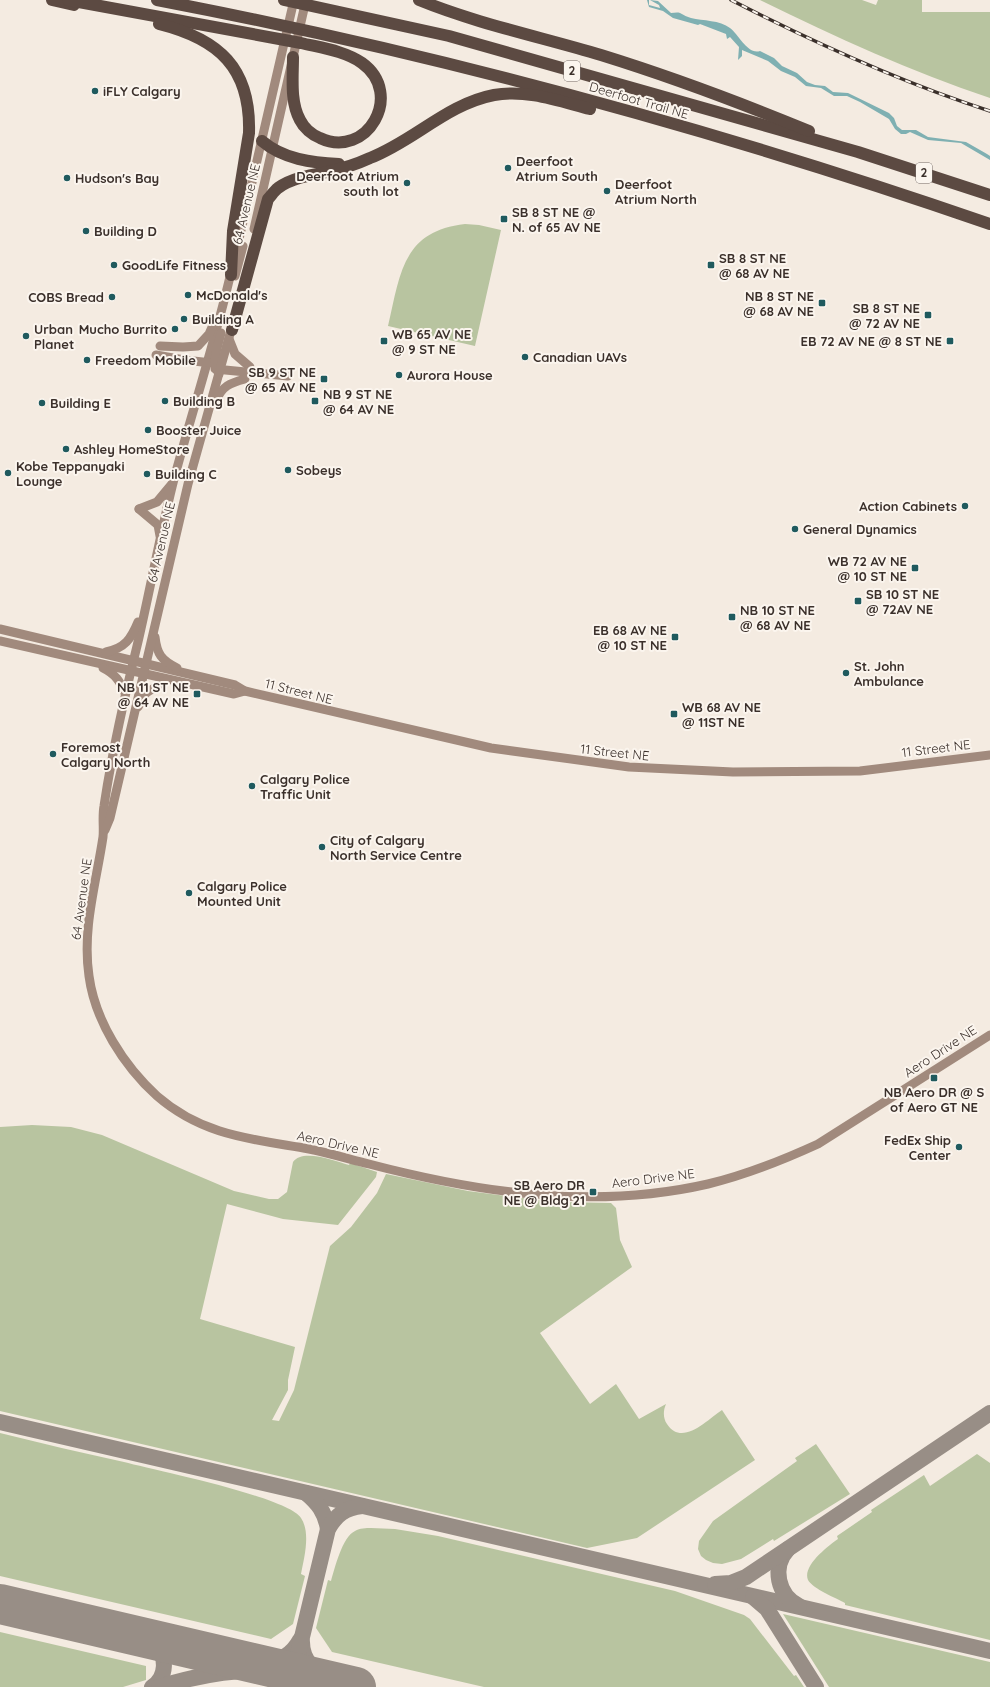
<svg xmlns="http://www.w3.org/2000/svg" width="990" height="1687" viewBox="0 0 990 1687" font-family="Quicksand,sans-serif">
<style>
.green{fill:#b8c4a0}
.water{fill:#7fb0b2}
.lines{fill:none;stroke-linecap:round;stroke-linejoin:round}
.taxiway{stroke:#988e86;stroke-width:16}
.runway{stroke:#988e86;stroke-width:40}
.secondary{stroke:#a18a7d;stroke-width:9}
.highway{stroke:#5c4a42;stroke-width:12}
.rail-casing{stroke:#3b302b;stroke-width:3.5}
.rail{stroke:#fbf5ee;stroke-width:2;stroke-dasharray:6;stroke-linecap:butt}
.poi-dot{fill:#1f5a5e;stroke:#fbf5ee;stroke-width:1.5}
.labels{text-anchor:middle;stroke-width:4;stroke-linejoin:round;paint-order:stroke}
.shield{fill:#fbf5ee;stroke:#756b66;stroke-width:1}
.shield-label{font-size:12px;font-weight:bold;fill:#3b302b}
.poi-label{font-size:13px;font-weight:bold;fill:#3b302b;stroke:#fbf5ee;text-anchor:start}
.street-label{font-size:13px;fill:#3b302b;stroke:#fbf5ee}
</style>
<rect width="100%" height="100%" fill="#f4ebe1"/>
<!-- green -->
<g class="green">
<path d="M760 0H862L876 5 878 0H922V12H990V98C910 71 835 37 760 0Z"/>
<path d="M465 224 479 225 501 230 475 346 388 326C400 275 402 231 465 224Z"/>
<path d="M32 1125 71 1127 102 1135 234 1191 269 1199H278L287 1192 293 1162C302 1148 336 1161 349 1165L350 1163 377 1172 376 1177 338 1225 283 1219 227 1204 200 1319 295 1347 288 1380V1390L272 1420 279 1421 294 1390 330 1246 351 1227 377 1193 386 1174 468 1191 514 1197 560 1202 611 1203 616 1208 620 1240 632 1267 540 1333 590 1404 616 1384 639 1419 666 1404C663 1411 663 1418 667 1424 682 1447 707 1420 722 1410L755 1460 637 1538 587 1548 0 1411V1127Z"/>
<path d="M0 1433C41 1443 82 1453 124 1462 154 1470 288 1497 301 1518 311 1533 304 1558 301 1574L305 1576 293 1624 271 1639 0 1576Z"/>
<polygon points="816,1444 850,1494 774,1541 773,1539 741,1559 722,1564 713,1563 706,1560 701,1556 698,1549 699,1541 713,1521 797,1461 795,1458"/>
<path d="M977 1454 990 1463V1640L845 1605V1603C836 1598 813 1589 808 1580 802 1566 828 1546 838 1539L837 1536 872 1512 871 1510 924 1475 930 1486Z"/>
<path d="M371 1528 395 1529 438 1536 675 1591 744 1615 750 1619 794 1676 796 1675 804 1687H484L332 1652 316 1628 328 1580 331 1581C335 1568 342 1537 355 1531 360 1528 366 1528 371 1528Z"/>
<polygon points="783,1614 990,1662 990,1687 829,1687"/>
<polygon points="0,1632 146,1666 146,1680 123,1687 0,1687"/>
</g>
<!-- water -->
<path class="water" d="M647 0H649V5L660 8 659 5 650 0 658 1 671 13C674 13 677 12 680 13 684 15 687 17 691 18 703 21 720 20 730 28 739 35 748 55 760 51L774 58 782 66 797 73 807 82 815 85 825 86 833 92 848 93 889 113 894 118 897 126 902 130H916L928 137 966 142 987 154 990 156V160L961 143 928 140 910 132 906 134H901L895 129 889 119 860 102 847 96H834L821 88 806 86 795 77 781 71 768 61 742 50V56L738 60 739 47 730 37 727 39 726 34 700 24 698 25 673 18 663 11 649 7Z"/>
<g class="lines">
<!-- taxiway -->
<g class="taxiway">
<polyline points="0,1422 990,1651"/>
<path d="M306 1493C318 1503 325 1512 328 1529"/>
<path d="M788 1549C771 1567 778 1596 799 1606"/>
<polyline points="715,1584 731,1583 746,1577 990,1413"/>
<polyline points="753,1597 767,1609 816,1687"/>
<polyline points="0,1602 9,1606"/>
<path d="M143 1638C147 1640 151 1642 154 1645 168 1655 167 1678 152 1687"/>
<path d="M302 1642C302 1662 316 1672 332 1681"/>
<path d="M256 1662C275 1664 291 1657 300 1640"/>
<path d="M159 1687C193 1677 228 1669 263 1671 278 1671 293 1674 307 1675"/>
<path d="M290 1687 328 1529C336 1515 345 1508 362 1506"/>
</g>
<!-- runway -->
<polyline class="runway" points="0,1604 356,1687"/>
<!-- secondary -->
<g class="secondary">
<polyline points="254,229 306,0"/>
<polyline points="236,252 294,0"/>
<path d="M232 268C216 339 193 408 174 479 160 534 150 591 137 646 124 699 112 752 104 806 102 817 104 827 103 837 96 884 82 929 89 976 95 1021 124 1066 157 1096 203 1136 252 1139 309 1149 329 1153 349 1159 369 1164 480 1193 595 1210 708 1184 746 1175 783 1160 818 1144L990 1035"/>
<polyline points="235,276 243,246"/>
<polyline points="229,339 235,354 250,367"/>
<polyline points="160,346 183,347 198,346 209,334 213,325"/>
<polyline points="156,355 184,360 212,363"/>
<polyline points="215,369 288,376"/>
<path d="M219 374C211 362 218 346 221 333"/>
<path d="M216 401C222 386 230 383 245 379"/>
<polyline points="139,509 157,502 172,484"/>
<polyline points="139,509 158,525 160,536"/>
<polyline points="0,629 235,685 245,691 491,748 629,767 733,772 860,771 990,755"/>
<path d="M155 637C157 654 161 660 177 668"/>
<polyline points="0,641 234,694 245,691"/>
<path d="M106 652C125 648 131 639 138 622"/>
<path d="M103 668C115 674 120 681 125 693"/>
<polyline points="138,707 146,693 167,680"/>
<polyline points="105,830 110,818 188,484 233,323"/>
</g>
<!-- highway -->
<g class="highway">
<polyline points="52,0 74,5"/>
<path d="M68 0 301 43C322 48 345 51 362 63 405 94 367 160 320 138 312 135 304 128 300 120 290 102 293 77 293 57"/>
<path d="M157 0C440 54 718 130 990 224"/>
<polyline points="284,0 449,36 858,152 990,195"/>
<path d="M419 0C478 24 541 37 601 55 672 77 741 103 809 131"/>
<path d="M159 24C219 39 251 68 249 133L233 231 231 275"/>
<path d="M262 141C283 159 312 163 339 164"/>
<path d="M232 330 268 199C271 196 274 191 278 188 292 178 311 175 327 172 341 169 357 164 370 158 414 141 447 104 494 95 526 89 559 101 590 109"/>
</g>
<!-- rail casing -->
<g class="rail-casing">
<path id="rail" d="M731 0C815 43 900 82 990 111"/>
</g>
<!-- rail -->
<use href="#rail" class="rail"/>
</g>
<!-- markers -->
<g class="poi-dot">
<circle cx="95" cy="91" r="4"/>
<circle cx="508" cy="168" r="4"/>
<circle cx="67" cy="178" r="4"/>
<circle cx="407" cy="183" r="4"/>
<circle cx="607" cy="191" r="4"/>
<rect x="500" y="215" width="8" height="8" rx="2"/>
<circle cx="86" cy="231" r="4"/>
<circle cx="114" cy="265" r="4"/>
<rect x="707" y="261" width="8" height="8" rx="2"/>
<circle cx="188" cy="295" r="4"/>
<circle cx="112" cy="297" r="4"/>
<rect x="818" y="299" width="8" height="8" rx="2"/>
<rect x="924" y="311" width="8" height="8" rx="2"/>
<circle cx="184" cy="319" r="4"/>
<circle cx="175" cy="329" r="4"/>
<circle cx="26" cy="336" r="4"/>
<rect x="380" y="337" width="8" height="8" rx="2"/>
<rect x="946" y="337" width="8" height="8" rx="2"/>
<circle cx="525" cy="357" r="4"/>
<circle cx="87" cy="360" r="4"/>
<circle cx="399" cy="375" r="4"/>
<rect x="320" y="375" width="8" height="8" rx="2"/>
<circle cx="165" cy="401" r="4"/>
<rect x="311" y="397" width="8" height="8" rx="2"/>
<circle cx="42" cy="403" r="4"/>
<circle cx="148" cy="430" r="4"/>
<circle cx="66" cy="449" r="4"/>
<circle cx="288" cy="470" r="4"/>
<circle cx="8" cy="473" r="4"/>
<circle cx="147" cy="474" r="4"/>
<circle cx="965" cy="506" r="4"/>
<circle cx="795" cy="529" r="4"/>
<rect x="911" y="564" width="8" height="8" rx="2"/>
<rect x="854" y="597" width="8" height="8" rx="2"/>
<rect x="728" y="613" width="8" height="8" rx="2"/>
<rect x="671" y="633" width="8" height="8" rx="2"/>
<circle cx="846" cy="673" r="4"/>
<rect x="193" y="690" width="8" height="8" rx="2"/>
<rect x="670" y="710" width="8" height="8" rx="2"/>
<circle cx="53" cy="754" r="4"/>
<circle cx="252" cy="786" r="4"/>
<circle cx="322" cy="847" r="4"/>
<circle cx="189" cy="893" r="4"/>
<rect x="930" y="1074" width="8" height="8" rx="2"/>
<circle cx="959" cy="1147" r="4"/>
<rect x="589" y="1188" width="8" height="8" rx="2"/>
</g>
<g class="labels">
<!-- shield labels -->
<g class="shield">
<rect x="564" y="61" width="16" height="20" rx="3"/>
<rect x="916" y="163" width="16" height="20" rx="3"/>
</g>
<g class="shield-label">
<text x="572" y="75">2</text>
<text x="924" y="177">2</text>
</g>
<!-- poi labels -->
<g class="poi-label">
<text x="103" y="96">iFLY Calgary</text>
<text x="516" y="166">Deerfoot<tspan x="516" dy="15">Atrium South</tspan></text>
<text x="399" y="181" text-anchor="end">Deerfoot Atrium<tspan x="399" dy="15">south lot</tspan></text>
<text x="75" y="183">Hudson's Bay</text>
<text x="615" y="189">Deerfoot<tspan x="615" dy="15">Atrium North</tspan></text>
<text x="512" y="217">SB 8 ST NE @<tspan x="512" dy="15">N. of 65 AV NE</tspan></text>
<text x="94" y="236">Building D</text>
<text x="719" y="263">SB 8 ST NE<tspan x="719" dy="15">@ 68 AV NE</tspan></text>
<text x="122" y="270">GoodLife Fitness</text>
<text x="196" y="300">McDonald's</text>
<text x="814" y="301" text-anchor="end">NB 8 ST NE<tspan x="814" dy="15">@ 68 AV NE</tspan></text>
<text x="104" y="302" text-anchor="end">COBS Bread</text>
<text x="920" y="313" text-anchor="end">SB 8 ST NE<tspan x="920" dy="15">@ 72 AV NE</tspan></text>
<text x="192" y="324">Building A</text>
<text x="34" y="334">Urban<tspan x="34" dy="15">Planet</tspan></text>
<text x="167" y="334" text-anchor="end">Mucho Burrito</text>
<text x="392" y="339">WB 65 AV NE<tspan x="392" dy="15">@ 9 ST NE</tspan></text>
<text x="942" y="346" text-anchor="end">EB 72 AV NE @ 8 ST NE</text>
<text x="533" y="362">Canadian UAVs</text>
<text x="95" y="365">Freedom Mobile</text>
<text x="316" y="377" text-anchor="end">SB 9 ST NE<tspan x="316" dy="15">@ 65 AV NE</tspan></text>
<text x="407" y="380">Aurora House</text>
<text x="323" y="399">NB 9 ST NE<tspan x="323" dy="15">@ 64 AV NE</tspan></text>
<text x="173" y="406">Building B</text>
<text x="50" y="408">Building E</text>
<text x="156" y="435">Booster Juice</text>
<text x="74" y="454">Ashley HomeStore</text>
<text x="16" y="471">Kobe Teppanyaki<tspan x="16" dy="15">Lounge</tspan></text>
<text x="296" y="475">Sobeys</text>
<text x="155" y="479">Building C</text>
<text x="957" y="511" text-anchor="end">Action Cabinets</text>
<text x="803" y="534">General Dynamics</text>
<text x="907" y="566" text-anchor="end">WB 72 AV NE<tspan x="907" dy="15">@ 10 ST NE</tspan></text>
<text x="866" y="599">SB 10 ST NE<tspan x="866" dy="15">@ 72AV NE</tspan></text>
<text x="740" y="615">NB 10 ST NE<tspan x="740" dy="15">@ 68 AV NE</tspan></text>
<text x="667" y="635" text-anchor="end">EB 68 AV NE<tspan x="667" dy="15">@ 10 ST NE</tspan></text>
<text x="854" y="671">St. John<tspan x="854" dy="15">Ambulance</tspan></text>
<text x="189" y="692" text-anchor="end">NB 11 ST NE<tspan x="189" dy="15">@ 64 AV NE</tspan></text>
<text x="682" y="712">WB 68 AV NE<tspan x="682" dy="15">@ 11ST NE</tspan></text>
<text x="61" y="752">Foremost<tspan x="61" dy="15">Calgary North</tspan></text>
<text x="260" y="784">Calgary Police<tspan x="260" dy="15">Traffic Unit</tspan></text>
<text x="330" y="845">City of Calgary<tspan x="330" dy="15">North Service Centre</tspan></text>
<text x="197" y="891">Calgary Police<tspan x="197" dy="15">Mounted Unit</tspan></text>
<text x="934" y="1097" text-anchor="middle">NB Aero DR @ S<tspan x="934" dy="15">of Aero GT NE</tspan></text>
<text x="951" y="1145" text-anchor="end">FedEx Ship<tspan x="951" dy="15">Center</tspan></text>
<text x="585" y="1190" text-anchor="end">SB Aero DR<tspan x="585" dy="15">NE @ Bldg 21</tspan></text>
</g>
<!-- street labels -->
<g class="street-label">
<text transform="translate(639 100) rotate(16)" y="5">Deerfoot Trail NE</text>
<text transform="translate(246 204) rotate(-77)" y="5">64 Avenue NE</text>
<text transform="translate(161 542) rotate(-77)" y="5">64 Avenue NE</text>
<text transform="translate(299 691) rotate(14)" y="5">11 Street NE</text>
<text transform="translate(936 748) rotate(-7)" y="5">11 Street NE</text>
<text transform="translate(615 752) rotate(6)" y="5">11 Street NE</text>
<text transform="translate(81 899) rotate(-82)" y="5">64 Avenue NE</text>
<text transform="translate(940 1051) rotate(-33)" y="5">Aero Drive NE</text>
<text transform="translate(338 1144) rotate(13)" y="5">Aero Drive NE</text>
<text transform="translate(653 1178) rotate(-7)" y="5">Aero Drive NE</text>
</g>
</g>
</svg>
